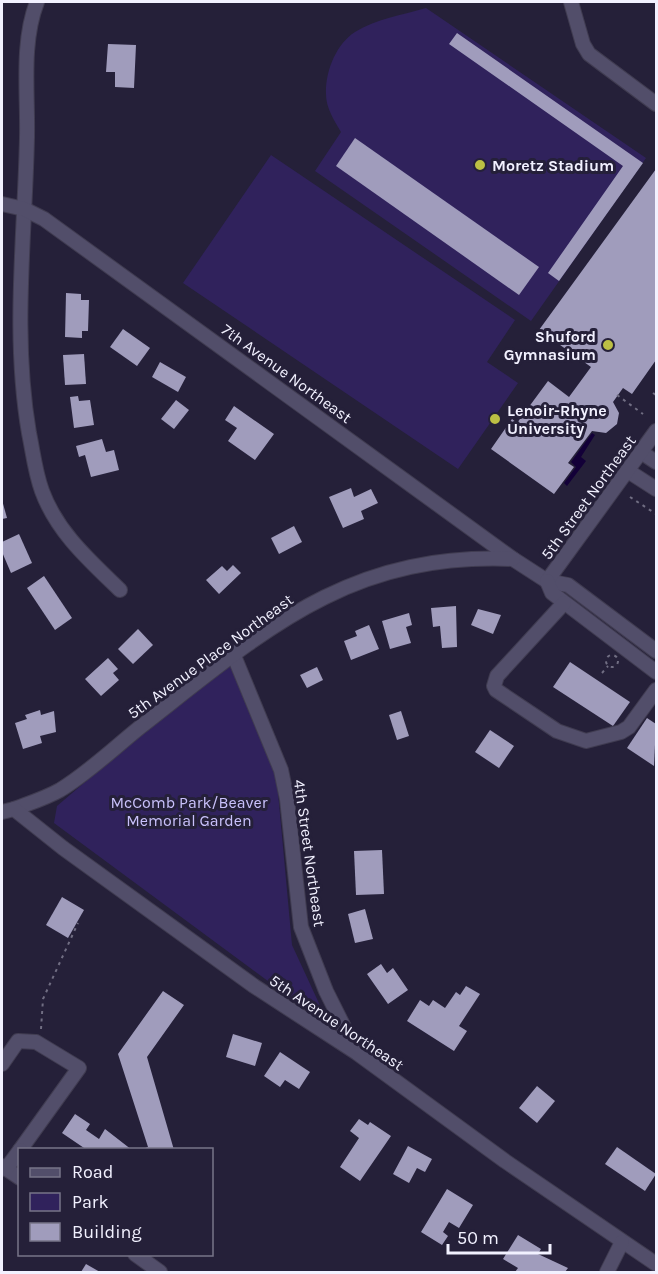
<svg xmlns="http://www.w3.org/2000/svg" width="658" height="1274" viewBox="0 0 658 1274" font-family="Karla,sans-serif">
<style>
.green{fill:#30225c}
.water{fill:#130038}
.building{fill:#a09cbc}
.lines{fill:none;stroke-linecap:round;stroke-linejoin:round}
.minor-casing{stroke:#403c51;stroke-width:16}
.path{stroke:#716e83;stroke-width:2;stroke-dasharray:3 4.5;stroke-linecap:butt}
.minor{stroke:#524e6a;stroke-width:14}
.poi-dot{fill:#bcbf44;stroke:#252039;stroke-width:2}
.labels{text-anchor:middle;stroke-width:6;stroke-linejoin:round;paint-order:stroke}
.poi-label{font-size:16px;font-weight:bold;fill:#f2f1ff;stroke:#252039;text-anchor:start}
.street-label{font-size:16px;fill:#f2f1ff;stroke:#252039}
.park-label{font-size:16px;fill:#c9c1fb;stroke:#252039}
</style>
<rect width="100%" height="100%" fill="#252039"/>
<!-- green -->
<g class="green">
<path d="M426 8 646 158 531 321 315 171 341 132C334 120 326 108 326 94 325 72 336 44 355 32 376 19 402 15 426 8Z"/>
<polygon points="271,155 515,320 487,362 518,383 458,469 183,283"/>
<polygon points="228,660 276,771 292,945 323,1012 318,1018 54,823 57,806"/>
</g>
<!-- water -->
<polygon class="water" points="592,433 595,435 581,457 586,461 567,486 564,483 576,467 571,462"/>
<!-- building -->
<g class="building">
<polygon points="457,33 643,163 559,281 548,273 623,166 449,44"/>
<polygon points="108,44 136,45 134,88 115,87 115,72 106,72"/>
<polygon points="355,138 539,267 519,295 336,166"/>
<polygon points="656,169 656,360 632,394 623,388 613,402 619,413 617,424 606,433 592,431 568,463 574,467 554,494 491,449 512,419 517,423 548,381 569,397 591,367 539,330"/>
<polygon points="66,293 81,294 81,300 89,300 88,331 82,331 82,338 65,337"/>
<polygon points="123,329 150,348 137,366 110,347"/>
<polygon points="84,354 86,384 65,385 63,355"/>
<polygon points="160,362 186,377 178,392 152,377"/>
<polygon points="78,396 79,401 90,400 94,425 74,428 70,397"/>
<polygon points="176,400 189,410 174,429 161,419"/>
<polygon points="234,406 274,434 255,460 228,441 237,428 225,420"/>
<polygon points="102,439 106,452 114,450 119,470 91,477 85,455 79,457 76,446"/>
<polygon points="351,488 354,497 371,489 378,503 361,511 364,519 343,528 329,497"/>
<polygon points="2,500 7,518 2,519"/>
<polygon points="294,526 302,542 279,554 271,538"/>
<polygon points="19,534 32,563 11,573 2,552 2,542"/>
<polygon points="233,565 241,573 219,594 206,580 222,566 227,571"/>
<polygon points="44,576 72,618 55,630 27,588"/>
<polygon points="456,606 457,647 442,648 440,626 433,627 431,608"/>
<polygon points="478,609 501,615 493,634 471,625"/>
<polygon points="409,613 412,625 406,627 411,643 390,649 382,621"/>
<polygon points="369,625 379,649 351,660 344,641 357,636 355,631"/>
<polygon points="138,629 153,645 133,664 118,649"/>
<polygon points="108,658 118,669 113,673 119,680 101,696 85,679"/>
<polygon points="570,662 630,702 613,726 553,687"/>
<polygon points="317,667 323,680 307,688 300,675"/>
<polygon points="40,710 41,715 54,711 56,732 40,736 42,743 23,749 15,723 27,719 25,715"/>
<polygon points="401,711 409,736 397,740 389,715"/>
<polygon points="647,718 656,724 654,766 627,748"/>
<polygon points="490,730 514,746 499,768 475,752"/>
<polygon points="382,850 384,894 356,895 354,851"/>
<polygon points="62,897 84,910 68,938 46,925"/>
<polygon points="365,909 373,939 355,943 348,914"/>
<polygon points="381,964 387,973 393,968 408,990 388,1004 367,974"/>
<polygon points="466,986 480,994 459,1026 467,1031 454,1051 407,1021 420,1000 429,1006 433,1000 445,1008 456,992 460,995"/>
<polygon points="163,991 184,1005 147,1057 174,1150 140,1150 148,1147 118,1054"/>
<polygon points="233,1034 262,1043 255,1066 226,1057"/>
<polygon points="280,1052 310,1072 299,1089 285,1080 280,1087 264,1076"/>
<polygon points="537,1086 555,1101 537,1123 519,1108"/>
<polygon points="75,1114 90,1124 86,1130 99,1139 105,1129 132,1150 87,1150 62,1133"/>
<polygon points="359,1119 368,1125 370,1122 391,1136 360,1181 340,1167 359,1138 350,1131"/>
<polygon points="408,1146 432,1159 425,1172 417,1168 409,1183 393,1174"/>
<polygon points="617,1147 656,1174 645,1191 605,1164"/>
<polygon points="447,1189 473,1205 459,1228 449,1222 443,1232 448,1236 442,1245 421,1232"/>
<polygon points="518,1235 541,1249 538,1254 568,1268 565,1272 515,1272 518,1268 503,1259"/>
<polygon points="86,1264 100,1272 81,1272"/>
</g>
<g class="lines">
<!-- minor casing -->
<g class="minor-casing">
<g id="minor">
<path d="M37 2C21 43 28 93 27 137 25 236 12 334 29 433 33 452 35 472 42 491 57 532 89 560 120 590"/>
<polyline points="571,2 583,44 589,54 656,104"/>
<polyline points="2,204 24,209 44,219 513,559 547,581 568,585 656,651"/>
<polyline points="641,452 656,462"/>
<polyline points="628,471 656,489"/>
<polyline points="547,581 656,431"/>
<polyline points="547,581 552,593 656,672"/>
<polyline points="564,603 497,676 494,686 496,690 557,731 586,741 621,732 629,727 656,690"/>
<polyline points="234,656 281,770 287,799 301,927 326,991 356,1051"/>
<path d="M14 809C30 803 46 798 60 790 88 773 113 749 139 728 262 632 347 552 513 559"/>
<polyline points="2,812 14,809 63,848 254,986 357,1053 505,1161 656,1264"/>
<polyline points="2,1064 18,1041 36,1042 79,1068 20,1150"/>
<polyline points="2,1166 20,1178"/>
<polyline points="6,1169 20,1150"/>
<polyline points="135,1254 160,1272"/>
<polyline points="607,1272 622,1242"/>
</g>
</g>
<!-- path -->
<g class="path">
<polyline points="653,393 656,395"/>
<polyline points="617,395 643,414"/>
<polyline points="630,497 656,514"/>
<circle cx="612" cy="661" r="6"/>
<polyline points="602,673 608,666"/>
<polyline points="41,1029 43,999 78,923"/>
</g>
<!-- minor -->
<use href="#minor" class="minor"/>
</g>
<!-- markers -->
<g class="poi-dot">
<circle cx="480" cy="165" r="6"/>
<circle cx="608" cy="345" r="6"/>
<circle cx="495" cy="419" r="6"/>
</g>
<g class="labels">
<!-- poi labels -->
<g class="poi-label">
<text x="492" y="171">Moretz Stadium</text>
<text x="596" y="342" text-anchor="end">Shuford<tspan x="596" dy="18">Gymnasium</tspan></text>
<text x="507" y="416">Lenoir-Rhyne<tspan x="507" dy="18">University</tspan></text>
</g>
<!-- street labels -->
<g class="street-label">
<text transform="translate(287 373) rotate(36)" y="6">7th Avenue Northeast</text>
<text transform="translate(588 497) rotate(-54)" y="6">5th Street Northeast</text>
<text transform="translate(210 656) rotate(-36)" y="6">5th Avenue Place Northeast</text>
<text transform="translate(310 853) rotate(82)" y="6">4th Street Northeast</text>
<text transform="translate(337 1022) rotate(34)" y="6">5th Avenue Northeast</text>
</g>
<!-- park labels -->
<g class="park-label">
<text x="189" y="808">McComb Park/Beaver<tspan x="189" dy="18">Memorial Garden</tspan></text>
</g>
</g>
<!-- border -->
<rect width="658" height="1274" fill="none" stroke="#f2f1ff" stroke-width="6"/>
<!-- legend -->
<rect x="18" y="1148" width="195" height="108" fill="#252039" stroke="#777488" stroke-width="1.5"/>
<rect x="30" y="1168" width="30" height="9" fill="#524e6a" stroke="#777488" stroke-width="1.5"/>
<text x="72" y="1178" font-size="18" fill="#f2f1ff">Road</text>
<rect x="30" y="1193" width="30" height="18" fill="#30225c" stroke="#777488" stroke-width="1.5"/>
<text x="72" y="1208" font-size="18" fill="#f2f1ff">Park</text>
<rect x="30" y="1223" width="30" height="18" fill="#a09cbc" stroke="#777488" stroke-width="1.5"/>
<text x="72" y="1238" font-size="18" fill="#f2f1ff">Building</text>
<!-- scale -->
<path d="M448 1244v9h102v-9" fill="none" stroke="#f2f1ff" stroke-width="3"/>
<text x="457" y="1244" font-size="18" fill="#f2f1ff" stroke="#252039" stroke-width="4.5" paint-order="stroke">50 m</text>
</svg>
